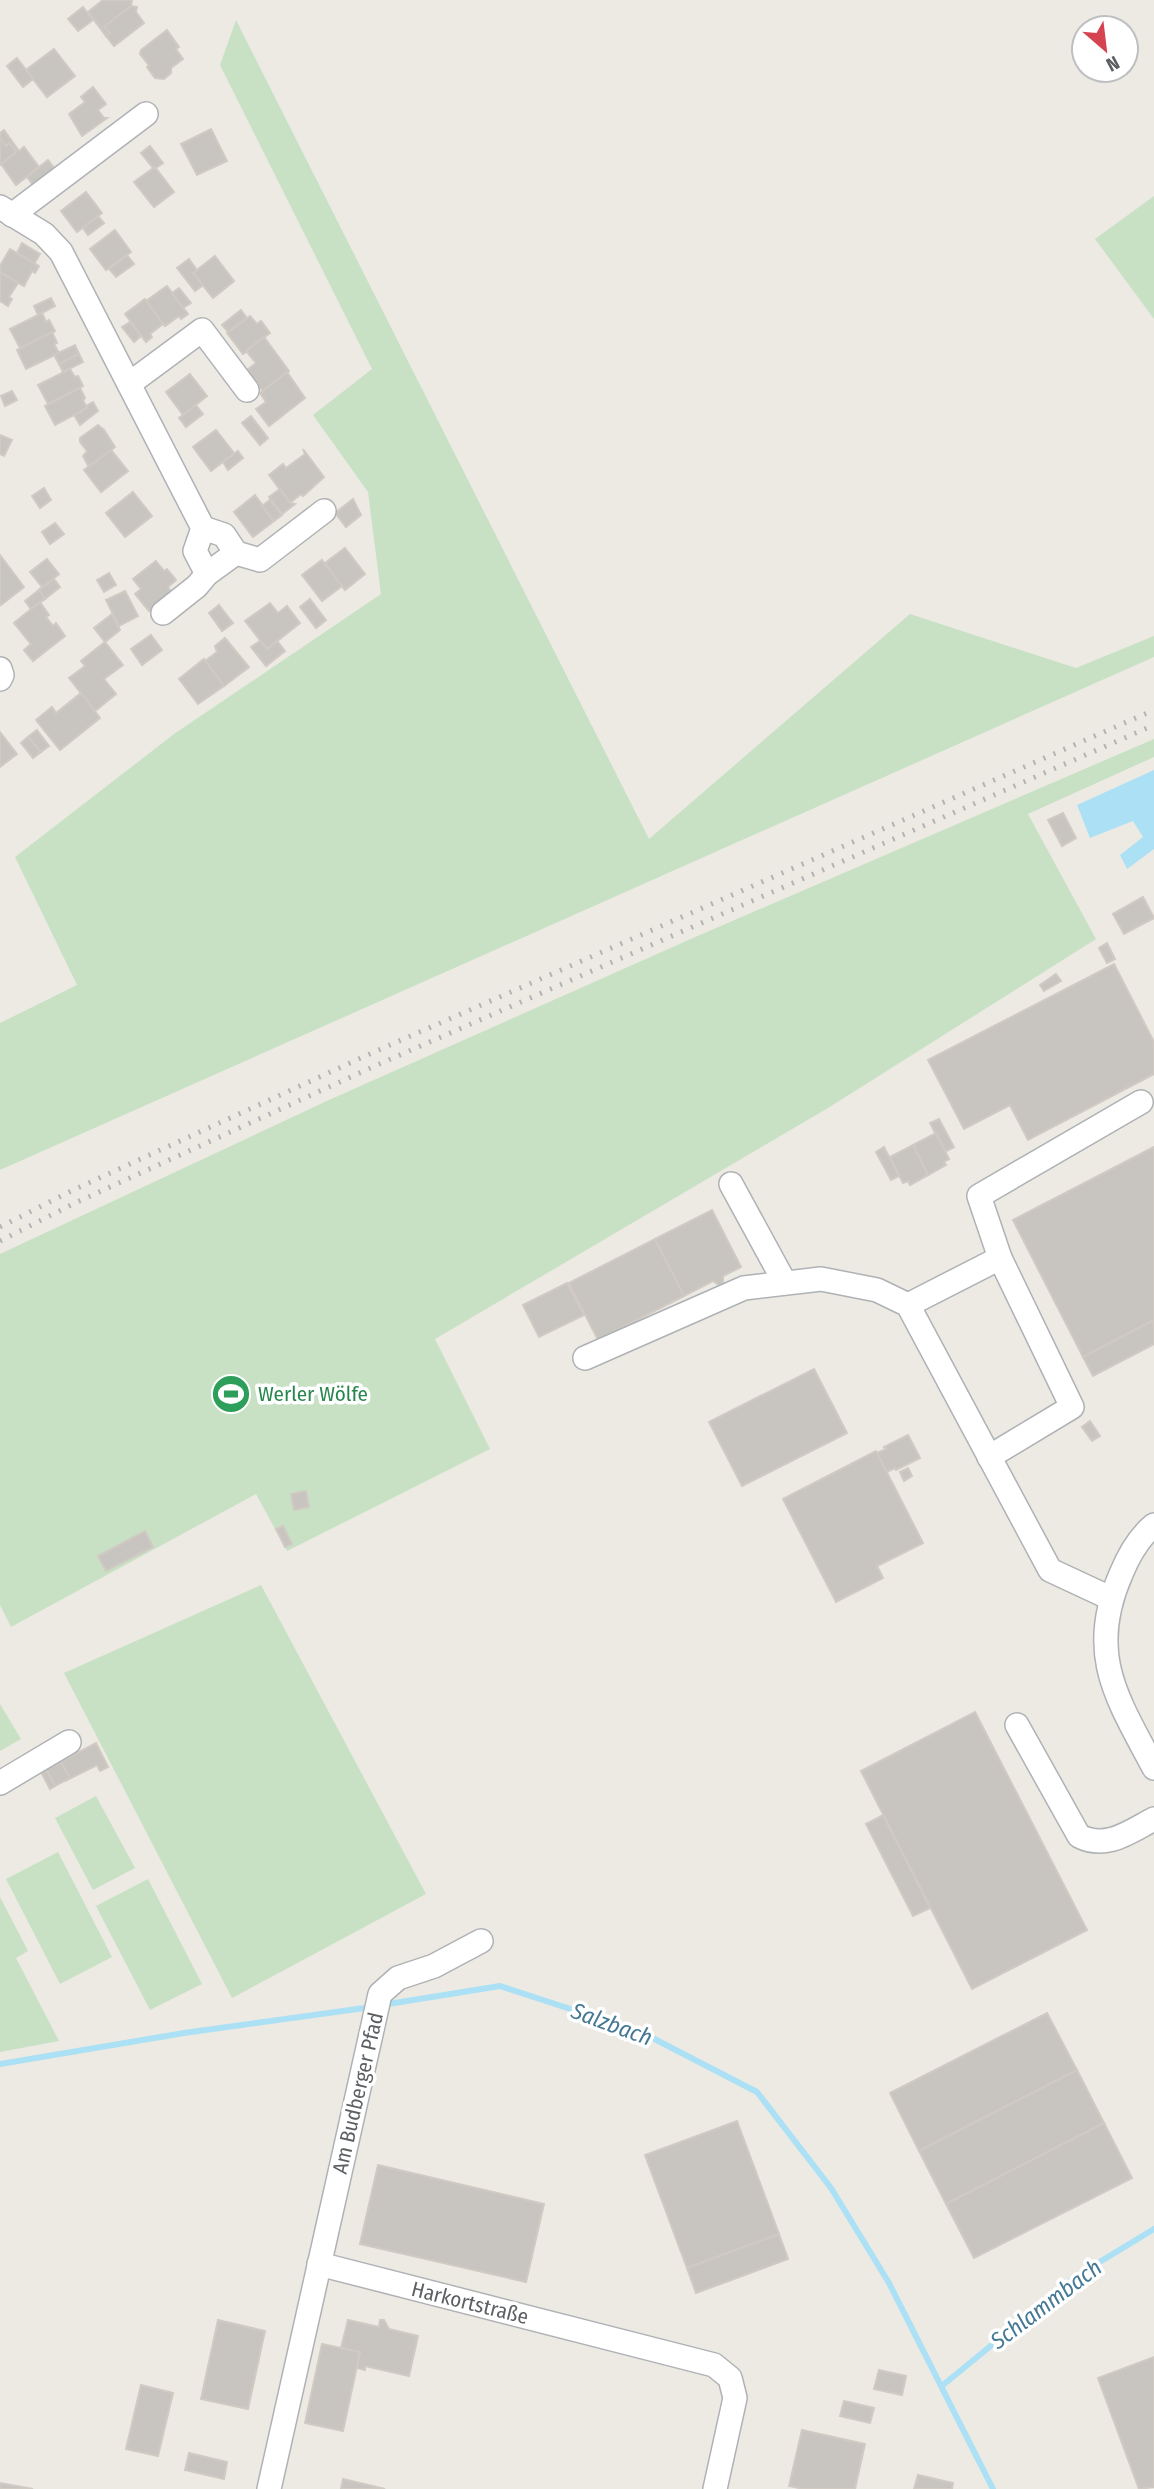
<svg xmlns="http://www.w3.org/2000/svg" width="1154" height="2489" viewBox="0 0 1154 2489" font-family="'Fira Sans Condensed',sans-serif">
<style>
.green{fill:#c8e1c4}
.water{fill:#ace1f5}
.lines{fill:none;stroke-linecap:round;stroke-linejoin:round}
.stream{stroke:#ace1f5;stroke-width:6}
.building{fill:#c8c5c1;stroke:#d1cac3;stroke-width:2}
.minor-casing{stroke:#afb2b5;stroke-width:26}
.minor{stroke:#fff;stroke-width:23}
.rail{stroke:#b2b3b3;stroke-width:5;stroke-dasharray:2 9;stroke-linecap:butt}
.labels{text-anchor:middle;stroke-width:7;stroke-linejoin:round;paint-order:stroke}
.leisure-label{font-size:21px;fill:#27864d;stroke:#fff;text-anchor:start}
.street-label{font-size:21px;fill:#5c6063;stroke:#fff}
.water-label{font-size:23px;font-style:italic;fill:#457894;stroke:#fff}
</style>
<rect width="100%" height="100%" fill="#edeae4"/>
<!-- green -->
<g class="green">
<polygon points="236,20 649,839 910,614 1076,668 1154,636 1154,657 0,1170 0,1023 77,985 15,857 174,734 381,594 368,492 313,415 372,369 220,65"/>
<polygon points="1154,196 1154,319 1095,239"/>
<polygon points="1154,739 1154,757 1028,814 1096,939 828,1108 435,1339 490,1449 287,1551 256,1494 11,1627 0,1605 0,1254 329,1100 693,938"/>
<polygon points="261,1585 426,1894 232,1998 64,1673"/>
<polygon points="0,1704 21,1739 0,1751"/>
<polygon points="96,1796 135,1868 93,1890 55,1818"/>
<polygon points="58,1852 112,1957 60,1984 6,1879"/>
<polygon points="148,1879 202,1984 150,2010 96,1906"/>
<polygon points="0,1897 28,1951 16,1958 59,2041 0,2052"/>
</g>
<!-- water -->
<polygon class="water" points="1154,770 1154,849 1127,869 1120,855 1143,837 1133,821 1090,838 1077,805"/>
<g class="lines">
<!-- stream -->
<g class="stream">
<polyline points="382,2005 500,1986 641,2032 757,2092 831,2188 889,2283 993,2489"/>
<polyline points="0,2064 184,2033 372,2007"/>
<polyline points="943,2385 1075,2277 1154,2229"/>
</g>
</g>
<!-- building -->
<g class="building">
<polygon points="103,0 132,0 131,6 104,27 110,33 106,36 88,12"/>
<polygon points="131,6 137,7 136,12 144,23 114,46 106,36 110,33 104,27"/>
<polygon points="83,7 93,20 78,31 68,19"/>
<polygon points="167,30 179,47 176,49 183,59 171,68 171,73 164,79 155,78 147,67 149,65 140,54 141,50"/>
<polygon points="54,49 75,76 47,97 26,70"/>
<polygon points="17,58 33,79 23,87 7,66"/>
<polygon points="93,87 106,104 98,110 104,118 107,118 82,136 69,114 85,102 81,97"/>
<polygon points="211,129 227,161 197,175 181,144"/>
<polygon points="4,130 19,151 24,147 39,167 16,185 1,164 16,152 9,143 6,146 0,138 0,133"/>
<polygon points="0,138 6,146 9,143 16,152 0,165"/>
<polygon points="150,146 163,163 156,168 153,168 141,153"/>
<polygon points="48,160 55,169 33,185 27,177"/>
<polygon points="155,167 174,192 154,207 134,182"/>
<polygon points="86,192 102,213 77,232 61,211"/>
<polygon points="98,216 104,223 88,235 83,228"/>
<polygon points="115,230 131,252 106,270 90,249"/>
<polygon points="22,243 40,254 34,264 17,253"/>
<polygon points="10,249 39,266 35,273 32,271 24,286 0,272 0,266"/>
<polygon points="127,255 134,264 116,277 109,269"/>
<polygon points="215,256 234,281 213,298 193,273"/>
<polygon points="189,259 197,270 193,273 203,285 195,291 177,268"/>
<polygon points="0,272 18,283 9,297 12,299 8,306 0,301"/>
<polygon points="167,286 188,314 181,319 179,316 165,326 146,301"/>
<polygon points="179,288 191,303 183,308 172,293"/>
<polygon points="51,298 55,306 38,315 34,306"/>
<polygon points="145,299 163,324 150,334 152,337 146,342 125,314"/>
<polygon points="241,310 247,318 228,332 222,325"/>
<polygon points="42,313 46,322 49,320 55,331 20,348 10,329"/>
<polygon points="250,316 257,324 261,321 270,333 243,354 227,333"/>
<polygon points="130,322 141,336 134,342 122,327"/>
<polygon points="52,332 57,343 54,344 59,353 26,369 17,350"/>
<polygon points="264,337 289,371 263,391 247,370 256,363 246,351"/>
<polygon points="75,345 79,354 59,364 54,355"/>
<polygon points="79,354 83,362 63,372 59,364"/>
<polygon points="70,369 75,377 78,376 83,386 48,404 38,385"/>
<polygon points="287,372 305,398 269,426 256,409 266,402 260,393"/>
<polygon points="190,374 207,396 183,415 166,392"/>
<polygon points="80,388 85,398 83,400 87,408 55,425 45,406"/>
<polygon points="12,391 17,400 5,406 1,396"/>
<polygon points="93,402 98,411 80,425 74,415 87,408 86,406"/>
<polygon points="196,405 203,414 186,427 179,418"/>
<polygon points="251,416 268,438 260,445 242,423"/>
<polygon points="98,425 104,430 115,447 89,467 83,456 87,451 80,442 80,438"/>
<polygon points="216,430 234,453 211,471 193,447"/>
<polygon points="0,435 12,440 4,456 0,454"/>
<polygon points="303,449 324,477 303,496 301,494 290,503 269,475 283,464 286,468 305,454"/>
<polygon points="111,450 128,471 101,492 84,470"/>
<polygon points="238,451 243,458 228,470 223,462"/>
<polygon points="44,488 51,500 40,508 32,496"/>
<polygon points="280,489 290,503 295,504 282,514 269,497"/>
<polygon points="133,492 152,516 125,537 106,513"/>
<polygon points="255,495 274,521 253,537 234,512"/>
<polygon points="353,499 361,515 346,527 335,513"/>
<polygon points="270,500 282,515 274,521 262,506"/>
<polygon points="55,523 64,534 50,544 42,532"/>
<polygon points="345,548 365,574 345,590 325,563"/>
<polygon points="0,555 24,587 1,605 0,603"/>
<polygon points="47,559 59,574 39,590 42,587 30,572"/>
<polygon points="322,560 342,586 322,601 302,575"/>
<polygon points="156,561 164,571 167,569 176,580 168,587 172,593 149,611 135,594 141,589 133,579"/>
<polygon points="109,573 116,585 104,592 97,580"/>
<polygon points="54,579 60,587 45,599 39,590"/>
<polygon points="39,590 45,599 31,609 25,601"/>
<polygon points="125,591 138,616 119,626 106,600"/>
<polygon points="310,599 326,620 316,628 300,607"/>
<polygon points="40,602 49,615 46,617 53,626 56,623 65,636 33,661 24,650 31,644 14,623"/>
<polygon points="270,603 278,613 287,606 300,623 267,649 245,621"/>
<polygon points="219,605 233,623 222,631 209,613"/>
<polygon points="112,614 120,630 105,642 94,628"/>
<polygon points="151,635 162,650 142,665 131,649"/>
<polygon points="225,638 249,667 224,686 205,661 217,652 215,646"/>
<polygon points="260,641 267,649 277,641 285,651 266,666 251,647"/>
<polygon points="105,642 123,665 104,679 116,694 95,711 69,678 85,666 81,661"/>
<polygon points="204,659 224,686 198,704 179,679"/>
<polygon points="81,693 100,718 60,750 36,720 52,707 56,713"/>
<polygon points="37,730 49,746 41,752 28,737"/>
<polygon points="0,732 17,754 0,767"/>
<polygon points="28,737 41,752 33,758 21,743"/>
<polygon points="1063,813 1076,838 1062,846 1048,820"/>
<polygon points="1143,897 1154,918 1124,934 1113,914"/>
<polygon points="1107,943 1115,959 1107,963 1099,948"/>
<polygon points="1114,964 1154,1042 1154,1074 1028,1140 1010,1105 964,1129 928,1060"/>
<polygon points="1056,974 1061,981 1044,991 1040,985"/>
<polygon points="939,1119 954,1147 945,1152 930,1123"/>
<polygon points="936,1133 949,1159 944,1162 946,1165 928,1175 913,1145"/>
<polygon points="913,1145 928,1175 910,1185 908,1181 903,1183 890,1157"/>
<polygon points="884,1147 899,1176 891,1180 876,1152"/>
<polygon points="1154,1147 1154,1320 1083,1357 1013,1220"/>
<polygon points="712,1210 741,1267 723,1276 723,1284 720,1286 713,1281 684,1296 655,1239"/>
<polygon points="655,1239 684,1296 598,1340 569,1283"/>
<polygon points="567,1283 584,1315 539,1337 523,1305"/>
<polygon points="1154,1320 1154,1344 1093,1376 1083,1357"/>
<polygon points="814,1369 847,1433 742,1486 709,1422"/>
<polygon points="1090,1421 1100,1436 1092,1441 1082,1427"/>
<polygon points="908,1435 920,1458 896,1470 895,1468 887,1472 877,1453 886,1449 884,1447"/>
<polygon points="876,1451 923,1543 877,1566 883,1578 836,1602 783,1499"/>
<polygon points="908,1468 912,1476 904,1481 900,1472"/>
<polygon points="306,1491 309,1507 294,1510 291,1494"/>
<polygon points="283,1526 292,1544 285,1547 276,1529"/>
<polygon points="145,1531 153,1547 106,1571 98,1556"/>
<polygon points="975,1712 1087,1930 972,1989 861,1771"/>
<polygon points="96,1743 108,1767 100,1771 97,1765 65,1781 70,1778 61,1762 56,1764"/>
<polygon points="61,1762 70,1778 55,1786 46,1769"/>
<polygon points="46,1769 55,1786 50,1789 41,1772"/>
<polygon points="883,1815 930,1908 913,1916 866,1824"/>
<polygon points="1047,2013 1077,2070 919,2151 890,2093"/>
<polygon points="1077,2070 1104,2123 946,2204 919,2151"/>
<polygon points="737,2121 779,2234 687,2268 645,2155"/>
<polygon points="1104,2123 1132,2178 974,2258 946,2204"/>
<polygon points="378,2165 544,2204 526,2282 360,2244"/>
<polygon points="779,2234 788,2259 696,2293 687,2268"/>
<polygon points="218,2320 265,2331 248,2409 201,2399"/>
<polygon points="348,2320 379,2327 380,2320 384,2320 389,2329 418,2336 409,2376 365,2366 365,2370 357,2368 360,2352 341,2348"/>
<polygon points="322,2344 360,2352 343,2431 305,2423"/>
<polygon points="1154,2357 1154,2487 1139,2489 1098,2378"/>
<polygon points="879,2370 906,2376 902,2395 874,2389"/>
<polygon points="141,2385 173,2393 158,2456 126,2449"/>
<polygon points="844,2401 874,2408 870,2423 840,2416"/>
<polygon points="802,2430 865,2444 855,2489 804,2489 789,2486"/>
<polygon points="189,2453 227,2462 224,2479 185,2470"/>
<polygon points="918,2475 953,2483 952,2489 914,2489"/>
<polygon points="343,2479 385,2489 341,2489"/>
<polygon points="0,2483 33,2489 0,2489"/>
</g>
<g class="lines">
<!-- minor casing -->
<g class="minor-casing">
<g id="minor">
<polyline points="0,207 44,234 61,252 203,528 224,535 236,553 207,574 195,551 203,528"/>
<polyline points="12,215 146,114"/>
<polyline points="129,384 202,330 247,390"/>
<polyline points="236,553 260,560 324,511"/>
<polyline points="163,613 197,586 207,574"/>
<polyline points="0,669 2,675 0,679"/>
<polyline points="731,1184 785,1283"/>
<polyline points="1000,1258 979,1196 1141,1102"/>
<polyline points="908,1305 1000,1258 1072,1407 989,1457"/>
<polyline points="585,1358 744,1288 821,1279 877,1290 908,1305 1050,1570 1110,1598"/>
<path d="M1154 1525C1139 1537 1128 1557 1121 1574 1086 1654 1117 1698 1154 1768"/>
<path d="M1017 1725 1079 1836C1107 1850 1129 1832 1154 1819"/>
<polyline points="0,1783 69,1742"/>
<polyline points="319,2264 714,2365 730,2378 735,2398 715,2489"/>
<polyline points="269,2489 380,1994 398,1978 434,1966 481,1941"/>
</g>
</g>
<!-- minor -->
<use href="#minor" class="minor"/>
<!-- rail -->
<g class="rail">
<polyline points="0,1227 71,1191 374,1052 1154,710"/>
<polyline points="0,1241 75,1203 377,1065 1154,725"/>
</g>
</g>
<!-- icons -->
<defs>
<g id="stadium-disc" transform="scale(2.0125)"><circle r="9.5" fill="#2e9e5b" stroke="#fff"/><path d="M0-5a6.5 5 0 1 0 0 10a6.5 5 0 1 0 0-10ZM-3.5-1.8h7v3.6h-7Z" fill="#fff"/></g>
</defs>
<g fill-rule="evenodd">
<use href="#stadium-disc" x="231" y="1394"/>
</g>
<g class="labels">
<!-- leisure labels -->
<g class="leisure-label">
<text x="258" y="1401">Werler Wölfe</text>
</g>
<!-- street labels -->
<g class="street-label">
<text transform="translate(358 2093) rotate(-77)" y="7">Am Budberger Pfad</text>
<text transform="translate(470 2303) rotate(14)" y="7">Harkortstraße</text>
</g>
<!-- water labels -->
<g class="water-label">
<text transform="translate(612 2024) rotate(20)" y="8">Salzbach</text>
<text transform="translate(1046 2304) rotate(-37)" y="8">Schlammbach</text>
</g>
</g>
<!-- north arrow -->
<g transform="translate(1105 49) rotate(152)"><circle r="33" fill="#ffffff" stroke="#bebfc1" stroke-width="2"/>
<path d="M0-5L12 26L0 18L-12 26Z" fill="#d4434f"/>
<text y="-10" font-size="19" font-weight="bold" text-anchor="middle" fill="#5c6063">N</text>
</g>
</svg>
